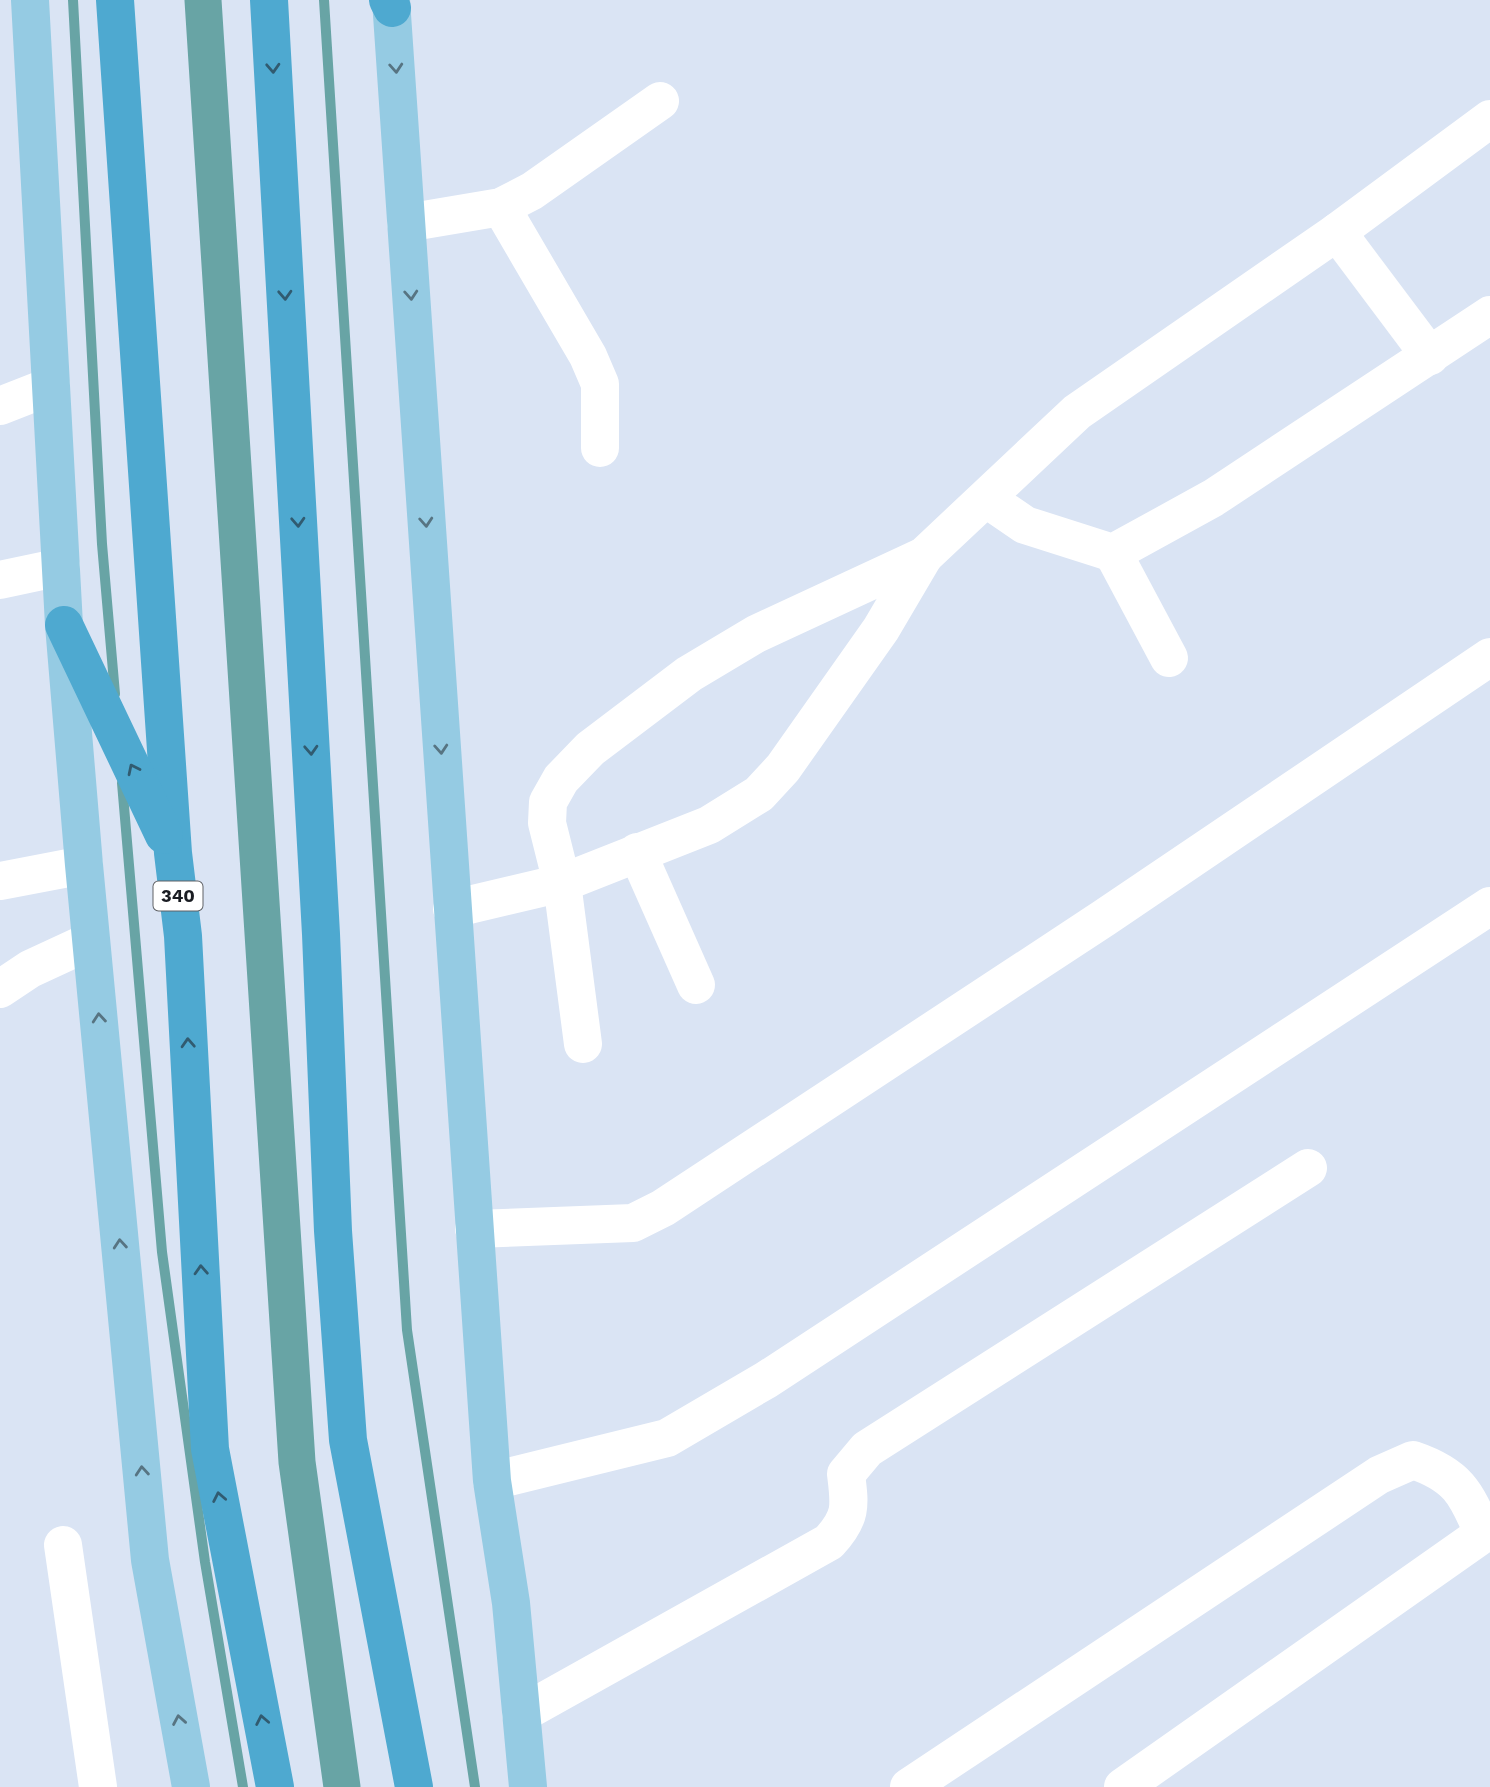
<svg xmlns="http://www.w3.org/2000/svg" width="1490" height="1787" viewBox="0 0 1490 1787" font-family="'Work Sans',sans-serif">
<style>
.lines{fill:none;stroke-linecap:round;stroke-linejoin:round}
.stream{stroke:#68a4a5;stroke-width:10}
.canal{stroke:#68a4a5;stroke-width:37}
.minor{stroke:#fff;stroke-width:38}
.major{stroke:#95cbe3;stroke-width:38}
.highway{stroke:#4ea9d0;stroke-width:38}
.oneway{stroke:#315b70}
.oneway2{stroke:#577482}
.labels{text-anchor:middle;stroke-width:7;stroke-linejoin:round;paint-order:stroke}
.shield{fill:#fff;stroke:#5e6064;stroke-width:2}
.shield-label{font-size:18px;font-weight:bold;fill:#191c22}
</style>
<rect width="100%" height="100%" fill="#dae4f4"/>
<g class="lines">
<!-- stream -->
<g class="stream">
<polyline points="73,0 102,544 115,694"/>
<polyline points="324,0 407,1330 475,1787"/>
<polyline points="122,783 162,1252 205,1562 243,1787"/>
</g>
<!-- canal -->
<polyline class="canal" points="203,0 297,1462 342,1787"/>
<!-- minor -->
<g class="minor">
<polyline points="501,207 588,356 600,384 600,448"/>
<polyline points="406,223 501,207 532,191 660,101"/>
<polyline points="1337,232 1430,356"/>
<polyline points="0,406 51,386"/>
<polyline points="987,499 1025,525 1113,553 1213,498 1490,315"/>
<polyline points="1113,553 1169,658"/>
<polyline points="0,580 61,567"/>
<polyline points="637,852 696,985"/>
<polyline points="0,881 84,865"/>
<polyline points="452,909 562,883 709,825 759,794 783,768 881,629 924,556"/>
<polyline points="0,989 30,969 84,944"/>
<polyline points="583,1044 562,883 547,823 548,802 561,779 590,749 689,674 756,634 924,556 1077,412 1337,232 1490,119"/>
<polyline points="474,1229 633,1223 663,1208 1104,918 1490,657"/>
<polyline points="492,1481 667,1438 766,1380 1490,906"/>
<polyline points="63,1545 98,1787"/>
<path d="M521 1714 829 1542C852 1517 850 1506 846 1474L867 1449 1308 1168"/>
<path d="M909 1787 1379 1475 1413 1460C1457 1475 1466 1492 1483 1533"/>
<polyline points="1123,1787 1490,1529"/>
</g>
<!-- major -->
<g class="major">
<polyline points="30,0 64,625 84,865 150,1560 191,1787"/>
<polyline points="391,0 492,1481 511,1603 528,1787"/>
</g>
<!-- highway -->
<g class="highway">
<polyline points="115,0 173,853 183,936 210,1449 275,1787"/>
<polyline points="269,0 321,934 333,1231 348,1440 414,1787"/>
<polyline points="388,0 392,8"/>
<polyline points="64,625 164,835"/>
</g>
</g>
<!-- one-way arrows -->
<defs><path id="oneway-chevron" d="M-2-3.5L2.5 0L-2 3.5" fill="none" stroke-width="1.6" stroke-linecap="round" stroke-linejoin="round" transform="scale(1.75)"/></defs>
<g class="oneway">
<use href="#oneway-chevron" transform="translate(273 68) rotate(87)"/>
<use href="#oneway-chevron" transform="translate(285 295) rotate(87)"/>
<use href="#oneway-chevron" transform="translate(298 522) rotate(87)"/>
<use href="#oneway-chevron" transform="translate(311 750) rotate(87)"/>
<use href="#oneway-chevron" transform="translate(133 769) rotate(-116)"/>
<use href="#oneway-chevron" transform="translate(188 1043) rotate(-93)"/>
<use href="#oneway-chevron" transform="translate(201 1270) rotate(-93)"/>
<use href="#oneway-chevron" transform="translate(219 1497) rotate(-101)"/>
<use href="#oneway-chevron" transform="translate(262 1720) rotate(-101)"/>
</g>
<g class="oneway2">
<use href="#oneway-chevron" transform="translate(396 68) rotate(86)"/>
<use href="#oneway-chevron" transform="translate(411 295) rotate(86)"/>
<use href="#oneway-chevron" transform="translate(426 522) rotate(86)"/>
<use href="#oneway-chevron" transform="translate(441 749) rotate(86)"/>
<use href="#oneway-chevron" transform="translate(99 1018) rotate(-95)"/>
<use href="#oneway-chevron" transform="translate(120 1244) rotate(-95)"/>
<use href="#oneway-chevron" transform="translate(142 1471) rotate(-95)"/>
<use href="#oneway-chevron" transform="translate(179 1720) rotate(-100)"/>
</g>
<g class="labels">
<!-- shield labels -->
<rect class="shield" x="153.5" y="881.5" width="49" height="29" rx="5"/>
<g class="shield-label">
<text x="178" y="902">340</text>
</g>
</g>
</svg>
